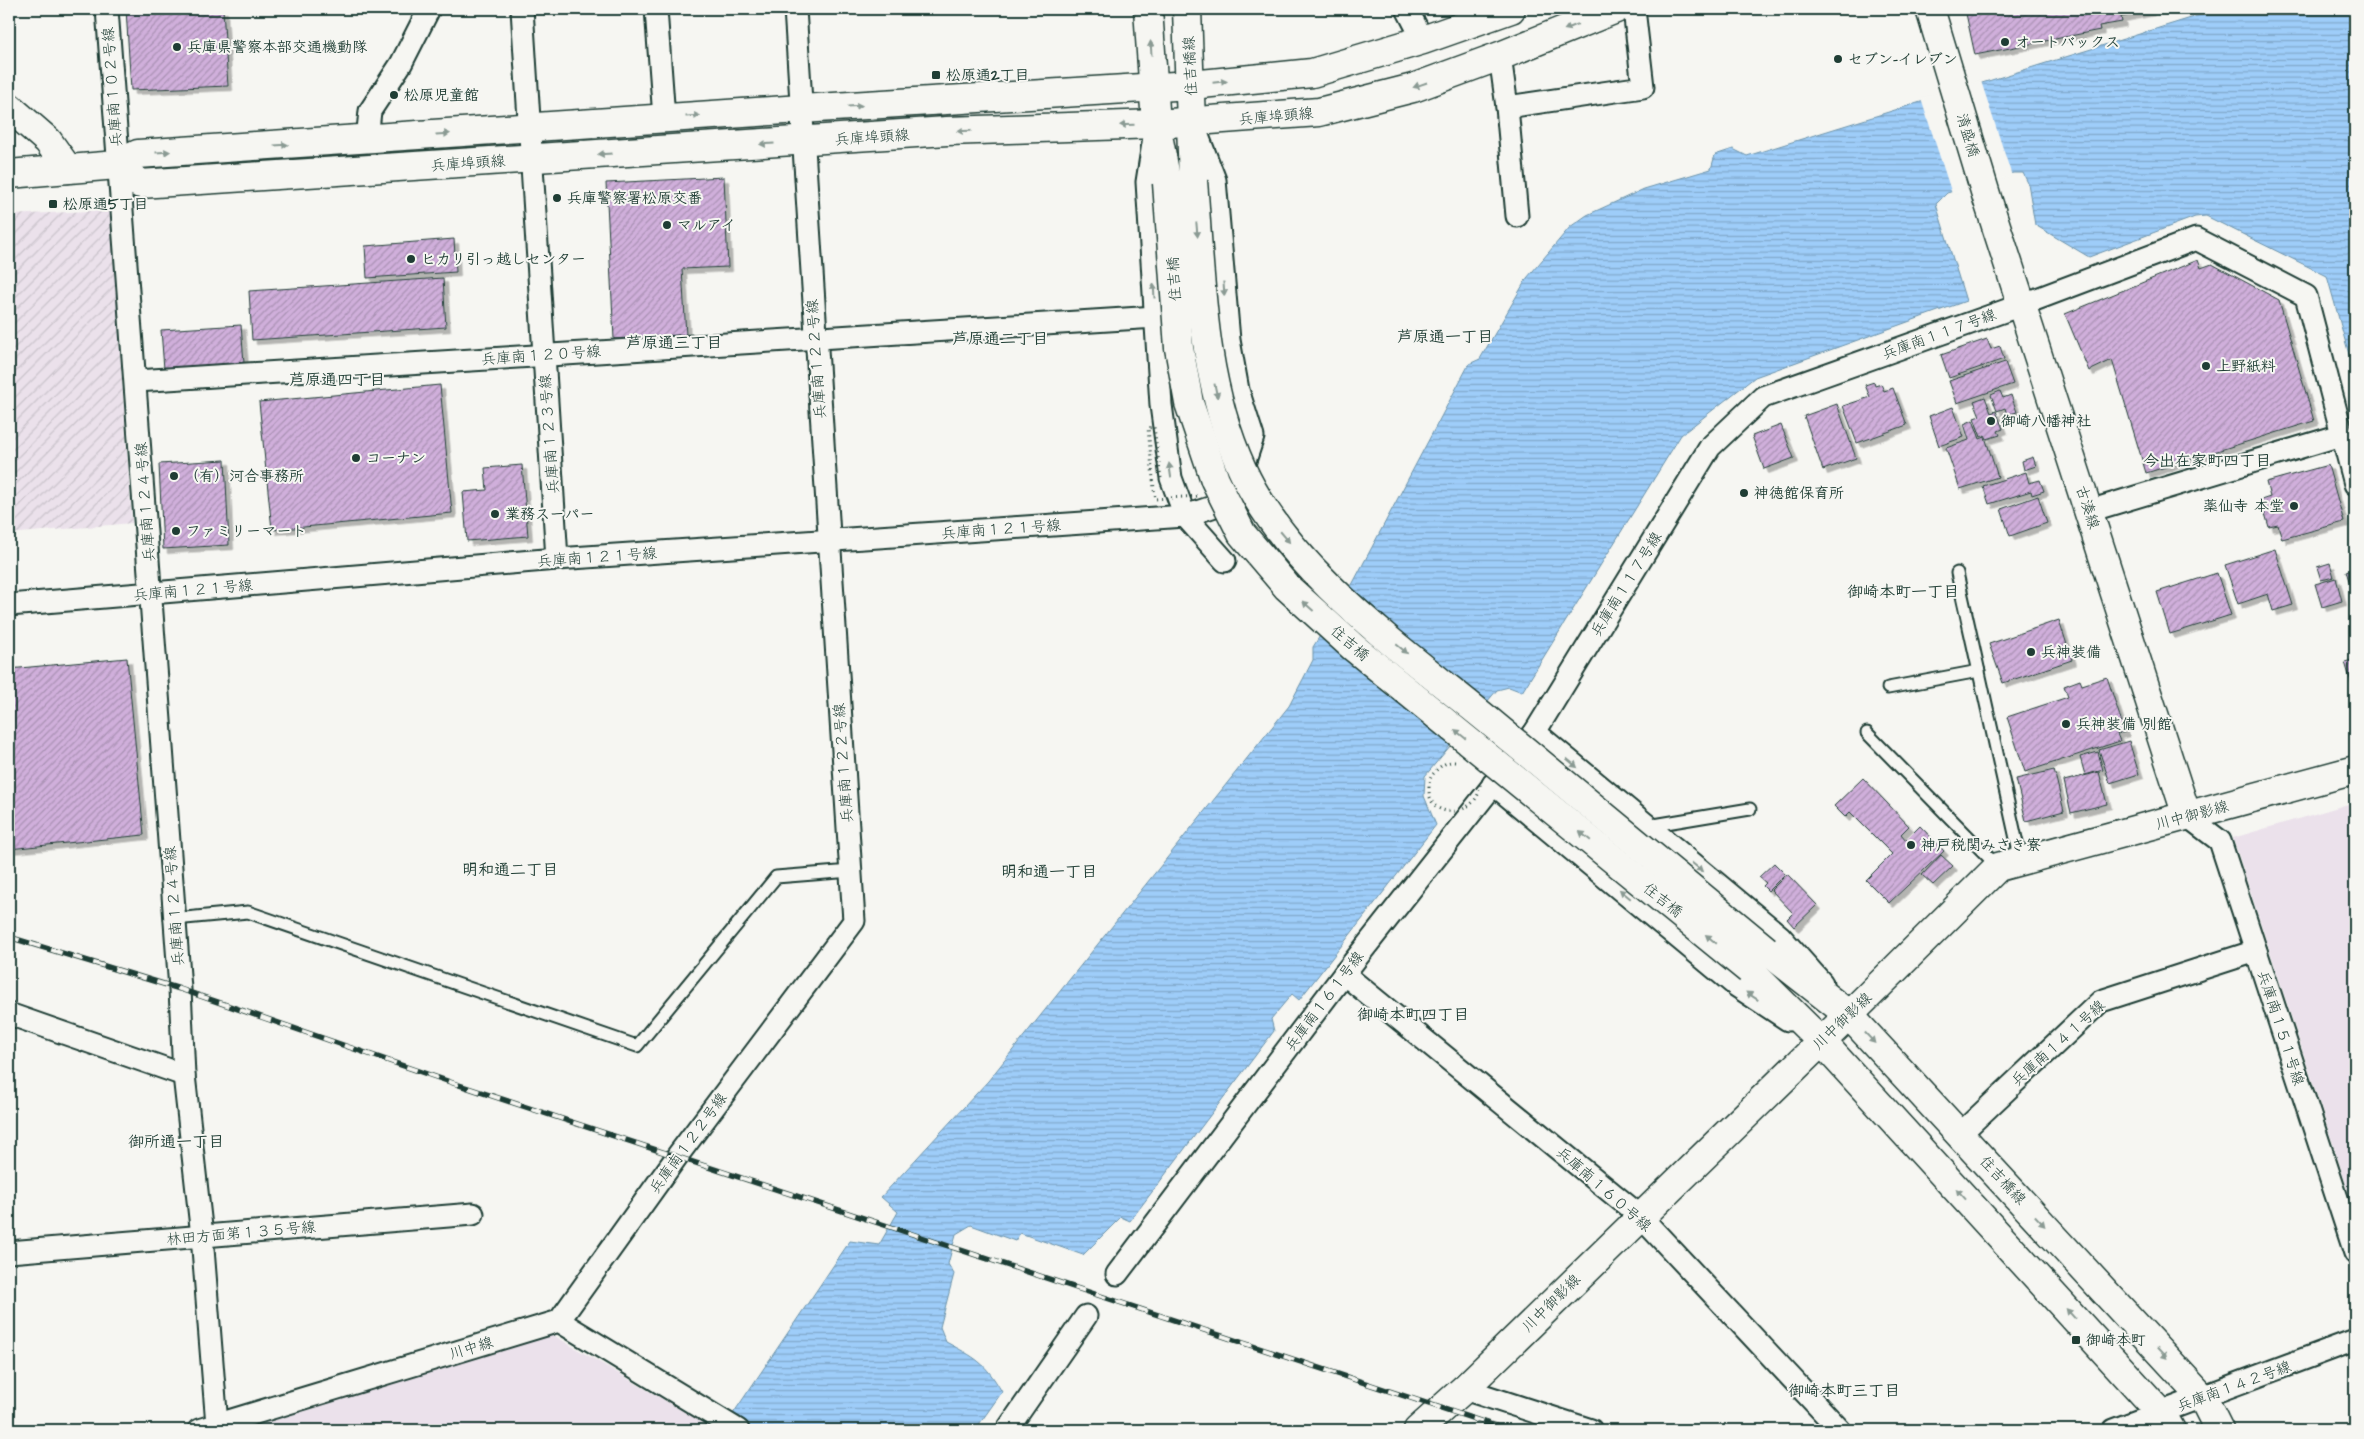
<svg xmlns="http://www.w3.org/2000/svg" width="2364" height="1439" viewBox="0 0 2364 1439" font-family="'Architects Daughter','Klee One',sans-serif">
<style>
.built{fill:#ebe1eb}
.industrial{fill:url(#industrial-furrows)}
.water{fill:url(#water-rules);stroke:#6b93aa}
.pier{fill:#f6f6f2}
.building{fill:url(#building-hatch);stroke:#1f3d34;filter:url(#shadow)}
.lines{fill:none;stroke-linecap:round;stroke-linejoin:round}
.service-casing{stroke:#1f3d34;stroke-width:15}
.minor-casing{stroke:#1f3d34;stroke-width:25}
.tertiary-casing{stroke:#1f3d34;stroke-width:31}
.secondary-casing{stroke:#1f3d34;stroke-width:31}
.service{stroke:#f6f6f2;stroke-width:11}
.minor{stroke:#f6f6f2;stroke-width:21}
.tertiary{stroke:#f6f6f2;stroke-width:28}
.secondary{stroke:#f6f6f2;stroke-width:28}
.rail-casing{stroke:#1f3d34;stroke-width:5.5}
.rail{stroke:#f6f6f2;stroke-width:4;stroke-dasharray:11;stroke-linecap:butt}
.tertiary-bridge-casing{stroke:#1f3d34;stroke-width:31;stroke-linecap:butt}
.path-bridge{stroke:#1f3d34;stroke-width:3;stroke-dasharray:1 4;stroke-linecap:butt}
.tertiary-bridge{stroke:#f6f6f2;stroke-width:28}
.oneway{fill:#8a9a93}
.poi-dot{fill:#1f3d34;stroke:#f6f6f2;stroke-width:2}
.labels{text-anchor:middle;stroke-width:4;stroke-linejoin:round;paint-order:stroke}
.poi-label{font-size:15px;font-weight:bold;fill:#1f3d34;stroke:#f6f6f2;text-anchor:start}
.street-label{font-size:15px;fill:#1f3d34;stroke:#f6f6f2}
.neighbourhood-label{font-size:16px;font-weight:bold;fill:#1f3d34;stroke:#f6f6f2}
</style>
<defs>
<pattern id="industrial-furrows" width="10" height="10" patternUnits="userSpaceOnUse" patternTransform="scale(1.25)"><rect width="10" height="10" fill="#ebe1eb"/><path d="M-1 1l2-2M0 10L10 0M9 11l2-2" fill="none" stroke="#c9c2ca"/></pattern>
<pattern id="water-rules" width="6" height="5" patternUnits="userSpaceOnUse" patternTransform="scale(1.25)"><rect width="6" height="5" fill="#9ecdf9"/><path d="M0 2.5h6" fill="none" stroke="#80a8ca"/></pattern>
<pattern id="building-hatch" width="6" height="6" patternUnits="userSpaceOnUse" patternTransform="scale(1.25)"><rect width="6" height="6" fill="#d0afdb"/><path d="M-1 1l2-2M0 6l6-6M5 7l2-2" fill="none" stroke="#a890b2"/></pattern>
<filter id="shadow"><feDropShadow dx="4.5" dy="4.5" stdDeviation="0" flood-color="#0004"/></filter>
</defs>
<rect width="100%" height="100%" fill="#f6f6f2"/>
<filter id="ink" filterUnits="userSpaceOnUse"><feTurbulence type="fractalNoise" baseFrequency=".02" numOctaves="2"/><feDisplacementMap in="SourceGraphic" scale="10" xChannelSelector="R" yChannelSelector="G"/><feConvolveMatrix kernelMatrix="1 2 1 2 8 2 1 2 1" color-interpolation-filters="sRGB"/></filter>
<g filter="url(#ink)">
<!-- built -->
<g class="built">
<polygon points="2355,802 2355,1211 2233,838"/>
<polygon points="553,1335 710,1427 708,1430 243,1430"/>
</g>
<!-- industrial -->
<polygon class="industrial" points="110,210 132,523 9,534 9,215"/>
<!-- water -->
<path class="water" d="M2220 9H2355V376L2327 276 2206 216 2195 217 2089 257 2035 225 2028 183 2023 173H2013L1947 193 1936 204 1966 301 1755 377 1681 435 1522 692 1509 687 1497 690 1425 776 1424 796 1436 825 1299 1000 1292 994 1271 1019 1274 1031 1130 1221 1121 1217 1083 1255 1020 1233 1015 1241 971 1225 956 1234 948 1264 954 1274 940 1327 946 1342C976 1358 985 1362 1002 1392L975 1430H722L850 1241 879 1245 898 1212 881 1197 988 1081 1289 706 1313 660V647L1353 583 1469 364 1480 359 1527 278 1570 227 1587 215 1644 189 1711 169 1715 155 1733 149 1747 156Z"/>
<!-- pier -->
<polygon class="pier" points="1981,81 2012,176 1952,194 1921,99"/>
<!-- building -->
<g class="building">
<polygon points="126,9 223,9 228,86 131,90"/>
<polygon points="1965,9 2150,9 2150,11 2121,17 2122,22 2099,26 2100,30 1975,55"/>
<polygon points="724,177 728,267 682,269 686,335 614,339 606,183"/>
<polygon points="454,239 456,272 367,278 365,246"/>
<polygon points="2198,260 2201,268 2212,264 2279,300 2314,421 2146,473 2112,360 2089,371 2065,314"/>
<polygon points="443,278 446,327 252,340 249,291"/>
<polygon points="241,325 244,363 164,369 161,330"/>
<polygon points="1987,339 1991,349 2000,346 2004,359 1949,378 1941,355"/>
<polygon points="2005,362 2013,384 1957,403 1949,381"/>
<polygon points="1874,382 1875,386 1881,384 1884,391 1893,388 1907,425 1857,443 1843,406 1870,397 1865,385"/>
<polygon points="440,385 452,513 272,530 259,402"/>
<polygon points="2000,391 2003,398 2011,395 2017,412 2007,415 2005,408 1997,411 1991,395"/>
<polygon points="1985,397 1991,413 1996,411 2003,429 1998,431 2000,435 1987,439 1985,435 1981,437 1974,418 1980,416 1974,401"/>
<polygon points="1837,404 1856,458 1823,470 1804,416"/>
<polygon points="1953,407 1964,437 1939,446 1929,416"/>
<polygon points="1973,420 1980,439 1985,437 1998,477 1960,489 1946,448 1969,440 1964,424"/>
<polygon points="1781,425 1794,458 1764,469 1752,436"/>
<polygon points="2033,457 2036,466 2024,470 2022,461"/>
<polygon points="225,460 229,545 163,549 159,464"/>
<polygon points="522,465 528,536 467,541 463,492 487,490 485,468"/>
<polygon points="2328,465 2344,522 2282,539 2278,525 2269,527 2261,500 2270,497 2266,482"/>
<polygon points="2026,472 2029,483 2040,480 2044,491 2032,495 2031,491 1989,504 1983,486"/>
<polygon points="2038,496 2047,523 2010,536 2001,509"/>
<polygon points="2275,549 2293,605 2273,611 2268,594 2238,604 2225,565"/>
<polygon points="2330,563 2334,577 2321,580 2317,567"/>
<polygon points="2355,568 2355,600 2346,571"/>
<polygon points="2217,573 2231,615 2170,634 2157,592"/>
<polygon points="2336,578 2342,601 2322,607 2315,584"/>
<polygon points="2059,620 2072,660 2003,683 1989,644"/>
<polygon points="127,658 144,835 9,849 9,669"/>
<polygon points="2355,659 2355,696 2345,662"/>
<polygon points="2107,677 2125,732 2117,734 2120,741 2025,772 2007,717 2068,697 2064,686 2080,680 2082,685"/>
<polygon points="2129,741 2139,774 2110,783 2099,750"/>
<polygon points="2098,752 2103,770 2085,775 2080,757"/>
<polygon points="2054,770 2064,811 2026,821 2016,779"/>
<polygon points="2099,772 2107,804 2071,813 2064,781"/>
<polygon points="1863,778 1909,826 1901,834 1906,840 1920,826 1944,851 1889,903 1866,880 1892,854 1850,812 1845,817 1834,806"/>
<polygon points="1941,855 1953,866 1933,885 1922,875"/>
<polygon points="1774,863 1785,874 1768,891 1763,886 1766,883 1759,877"/>
<polygon points="1787,874 1817,905 1794,927 1787,919 1793,913 1771,890"/>
</g>
<g class="lines">
<!-- service casing -->
<g class="service-casing">
<g id="service">
<polyline points="1957,573 2021,861"/>
<polyline points="1888,688 1979,671"/>
<polyline points="1867,733 1998,867"/>
<polyline points="1648,826 1750,809"/>
<polyline points="175,919 248,912 637,1046 776,877 851,871"/>
</g>
</g>
<!-- minor casing -->
<g class="minor-casing">
<g id="minor">
<polyline points="107,9 180,989 184,1075 202,1236 217,1425"/>
<polyline points="522,9 557,559"/>
<polyline points="656,9 664,118"/>
<polyline points="1407,9 1423,40"/>
<polyline points="1500,56 1507,107 1517,216"/>
<polyline points="1507,107 1643,87 1634,9"/>
<polyline points="1154,137 1147,182 1161,405 1171,478 1185,516 1225,561"/>
<polyline points="367,140 370,111 401,64 429,9"/>
<polyline points="136,381 1156,317"/>
<polyline points="2089,511 2341,435"/>
<polyline points="9,605 557,559 1185,516 1212,507 1239,479 1253,437 1238,390 1229,340 1215,180 1196,131"/>
<polyline points="1535,732 1780,936 1822,983"/>
<polyline points="1493,784 1735,985 1788,1020"/>
<polyline points="2187,816 2220,841 2355,1253"/>
<polyline points="1344,974 1640,1216 1840,1430"/>
<polyline points="9,1014 184,1075"/>
<polyline points="1960,1134 2101,1001 2256,951"/>
<polyline points="9,1252 473,1214"/>
<polyline points="1117,1274 1344,974 1535,732 1710,447 1763,397 2021,305 2196,239 2306,296 2355,484"/>
<polyline points="559,1321 678,1155 854,921 795,9"/>
<polyline points="1464,1389 1591,1430"/>
<polyline points="199,1430 559,1321 738,1430"/>
<polyline points="1007,1430 1086,1316"/>
<polyline points="2113,1430 2355,1340"/>
</g>
</g>
<!-- tertiary casing -->
<g class="tertiary-casing">
<g id="tertiary">
<polyline points="1148,9 1156,124 1167,183"/>
<polyline points="1187,9 1193,181"/>
<polyline points="1930,9 1987,198 2187,816"/>
<polyline points="9,107 48,141 68,169"/>
<polyline points="1766,950 1849,1015 2203,1398 2219,1430"/>
<polyline points="1749,970 1822,1042 2161,1413 2171,1430"/>
<polyline points="1418,1430 1464,1389 1849,1015 1998,867 2355,770"/>
</g>
</g>
<!-- secondary casing -->
<g class="secondary-casing">
<g id="secondary">
<polyline points="117,165 140,184 947,131 1156,124 1319,112 1413,88 1500,56 1616,9"/>
<polyline points="9,174 117,165 138,154 801,109 1191,85 1312,73 1423,40 1511,9"/>
</g>
</g>
<!-- service -->
<use href="#service" class="service"/>
<!-- minor -->
<use href="#minor" class="minor"/>
<!-- tertiary -->
<use href="#tertiary" class="tertiary"/>
<!-- secondary -->
<use href="#secondary" class="secondary"/>
<!-- rail casing -->
<g class="rail-casing">
<polyline id="rail" points="9,937 180,989 456,1084 1508,1430"/>
</g>
<!-- rail -->
<use href="#rail" class="rail"/>
<!-- tertiary-bridge casing -->
<g class="tertiary-bridge-casing">
<g id="tertiary-bridge">
<path d="M1193 181C1201 279 1201 379 1242 469 1288 571 1404 651 1489 721 1581 797 1674 874 1766 950"/>
<polyline points="1167,183 1179,348 1189,403 1215,480 1242,534 1287,587 1353,647 1749,970"/>
</g>
</g>
<!-- path-bridge -->
<g class="path-bridge">
<polyline points="1161,478 1154,427 1148,428 1155,499 1198,496"/>
<path d="M1455 762C1446 761 1439 767 1433 774 1429 779 1429 783 1429 789 1428 823 1482 816 1480 782"/>
</g>
<!-- tertiary-bridge -->
<use href="#tertiary-bridge" class="tertiary-bridge"/>
</g>
<!-- one-way arrows -->
<defs><path id="oneway-solid" d="M-6-.8H1V-3.2L6.5 0L1 3.2V.8H-6Z" transform="scale(1.25)"/></defs>
<g class="oneway">
<use href="#oneway-solid" transform="translate(1571 27) rotate(158)"/>
<use href="#oneway-solid" transform="translate(1151 48) rotate(-94)"/>
<use href="#oneway-solid" transform="translate(1220 82) rotate(-6)"/>
<use href="#oneway-solid" transform="translate(1420 85) rotate(161)"/>
<use href="#oneway-solid" transform="translate(855 106) rotate(-3)"/>
<use href="#oneway-solid" transform="translate(693 116) rotate(-4)"/>
<use href="#oneway-solid" transform="translate(1127 125) rotate(178)"/>
<use href="#oneway-solid" transform="translate(964 131) rotate(178)"/>
<use href="#oneway-solid" transform="translate(443 134) rotate(-4)"/>
<use href="#oneway-solid" transform="translate(767 144) rotate(176)"/>
<use href="#oneway-solid" transform="translate(281 145) rotate(-4)"/>
<use href="#oneway-solid" transform="translate(163 152) rotate(-3)"/>
<use href="#oneway-solid" transform="translate(605 154) rotate(176)"/>
<use href="#oneway-solid" transform="translate(1197 230) rotate(85)"/>
<use href="#oneway-solid" transform="translate(1224 289) rotate(85)"/>
<use href="#oneway-solid" transform="translate(1154 291) rotate(-94)"/>
<use href="#oneway-solid" transform="translate(1216 391) rotate(78)"/>
<use href="#oneway-solid" transform="translate(1170 470) rotate(-98)"/>
<use href="#oneway-solid" transform="translate(1285 537) rotate(50)"/>
<use href="#oneway-solid" transform="translate(1308 606) rotate(-138)"/>
<use href="#oneway-solid" transform="translate(1402 649) rotate(40)"/>
<use href="#oneway-solid" transform="translate(1460 734) rotate(-141)"/>
<use href="#oneway-solid" transform="translate(1572 763) rotate(40)"/>
<use href="#oneway-solid" transform="translate(1585 836) rotate(-141)"/>
<use href="#oneway-solid" transform="translate(1697 867) rotate(40)"/>
<use href="#oneway-solid" transform="translate(1625 894) rotate(-140)"/>
<use href="#oneway-solid" transform="translate(1711 939) rotate(-141)"/>
<use href="#oneway-solid" transform="translate(1752 996) rotate(-147)"/>
<use href="#oneway-solid" transform="translate(1870 1038) rotate(47)"/>
<use href="#oneway-solid" transform="translate(1961 1194) rotate(-132)"/>
<use href="#oneway-solid" transform="translate(2040 1221) rotate(47)"/>
<use href="#oneway-solid" transform="translate(2071 1314) rotate(-132)"/>
<use href="#oneway-solid" transform="translate(2162 1353) rotate(47)"/>
</g>
</g>
<!-- markers -->
<g class="poi-dot">
<circle cx="2005" cy="42" r="5"/>
<circle cx="177" cy="47" r="5"/>
<circle cx="1838" cy="59" r="5"/>
<rect x="931" y="70" width="10" height="10" rx="2.5"/>
<circle cx="394" cy="95" r="5"/>
<circle cx="557" cy="198" r="5"/>
<rect x="48" y="199" width="10" height="10" rx="2.5"/>
<circle cx="667" cy="225" r="5"/>
<circle cx="411" cy="259" r="5"/>
<circle cx="2206" cy="366" r="5"/>
<circle cx="1991" cy="421" r="5"/>
<circle cx="356" cy="458" r="5"/>
<circle cx="174" cy="476" r="5"/>
<circle cx="1744" cy="493" r="5"/>
<circle cx="2294" cy="506" r="5"/>
<circle cx="495" cy="514" r="5"/>
<circle cx="176" cy="531" r="5"/>
<circle cx="2031" cy="652" r="5"/>
<circle cx="2066" cy="724" r="5"/>
<circle cx="1911" cy="845" r="5"/>
<rect x="2071" y="1335" width="10" height="10" rx="2.5"/>
</g>
<g class="labels">
<!-- poi labels -->
<g class="poi-label">
<text x="2015" y="47">オートバックス</text>
<text x="187" y="52">兵庫県警察本部交通機動隊</text>
<text x="1848" y="64">セブン-イレブン</text>
<text x="946" y="80">松原通2丁目</text>
<text x="404" y="100">松原児童館</text>
<text x="567" y="203">兵庫警察署松原交番</text>
<text x="63" y="209">松原通5丁目</text>
<text x="677" y="230">マルアイ</text>
<text x="421" y="264">ヒカリ引っ越しセンター</text>
<text x="2216" y="371">上野紙料</text>
<text x="2001" y="426">御崎八幡神社</text>
<text x="366" y="463">コーナン</text>
<text x="184" y="481">（有）河合事務所</text>
<text x="1754" y="498">神徳館保育所</text>
<text x="2284" y="511" text-anchor="end">薬仙寺 本堂</text>
<text x="505" y="519">業務スーパー</text>
<text x="186" y="536">ファミリーマート</text>
<text x="2041" y="657">兵神装備</text>
<text x="2076" y="729">兵神装備 別館</text>
<text x="1921" y="850">神戸税関みさき寮</text>
<text x="2086" y="1345">御崎本町</text>
</g>
<!-- street labels -->
<g class="street-label">
<text transform="translate(1190 66) rotate(-93)" y="5">住吉橋線</text>
<text transform="translate(112 87) rotate(-94)" y="5">兵庫南１０２号線</text>
<text transform="translate(1276 116) rotate(-5)" y="5">兵庫埠頭線</text>
<text transform="translate(1968 135) rotate(73)" y="5">清盛橋</text>
<text transform="translate(872 137) rotate(-4)" y="5">兵庫埠頭線</text>
<text transform="translate(468 163) rotate(-4)" y="5">兵庫埠頭線</text>
<text transform="translate(1174 279) rotate(-94)" y="5">住吉橋</text>
<text transform="translate(1939 334) rotate(-20)" y="5">兵庫南１１７号線</text>
<text transform="translate(541 355) rotate(-4)" y="5">兵庫南１２０号線</text>
<text transform="translate(816 359) rotate(-94)" y="5">兵庫南１２２号線</text>
<text transform="translate(549 434) rotate(-94)" y="5">兵庫南１２３号線</text>
<text transform="translate(145 502) rotate(-94)" y="5">兵庫南１２４号線</text>
<text transform="translate(2088 507) rotate(72)" y="5">古湊線</text>
<text transform="translate(1001 529) rotate(-4)" y="5">兵庫南１２１号線</text>
<text transform="translate(597 557) rotate(-4)" y="5">兵庫南１２１号線</text>
<text transform="translate(1626 584) rotate(-58)" y="5">兵庫南１１７号線</text>
<text transform="translate(193 590) rotate(-5)" y="5">兵庫南１２１号線</text>
<text transform="translate(1350 643) rotate(41)" y="5">住吉橋</text>
<text transform="translate(843 763) rotate(-94)" y="5">兵庫南１２２号線</text>
<text transform="translate(2192 815) rotate(-15)" y="5">川中御影線</text>
<text transform="translate(1663 900) rotate(39)" y="5">住吉橋</text>
<text transform="translate(174 906) rotate(-94)" y="5">兵庫南１２４号線</text>
<text transform="translate(1324 1001) rotate(-53)" y="5">兵庫南１６１号線</text>
<text transform="translate(1842 1021) rotate(-44)" y="5">川中御影線</text>
<text transform="translate(2281 1028) rotate(72)" y="5">兵庫南１５１号線</text>
<text transform="translate(2058 1043) rotate(-42)" y="5">兵庫南１４１号線</text>
<text transform="translate(688 1143) rotate(-54)" y="5">兵庫南１２２号線</text>
<text transform="translate(2003 1180) rotate(47)" y="5">住吉橋線</text>
<text transform="translate(1604 1189) rotate(41)" y="5">兵庫南１６０号線</text>
<text transform="translate(241 1233) rotate(-5)" y="5">林田方面第１３５号線</text>
<text transform="translate(1551 1303) rotate(-45)" y="5">川中御影線</text>
<text transform="translate(471 1348) rotate(-17)" y="5">川中線</text>
<text transform="translate(2234 1386) rotate(-20)" y="5">兵庫南１４２号線</text>
</g>
<!-- neighbourhood labels -->
<g class="neighbourhood-label">
<text x="1445" y="342">芦原通一丁目</text>
<text x="1000" y="344">芦原通二丁目</text>
<text x="674" y="348">芦原通三丁目</text>
<text x="337" y="385">芦原通四丁目</text>
<text x="2207" y="466">今出在家町四丁目</text>
<text x="1903" y="597">御崎本町一丁目</text>
<text x="510" y="875">明和通二丁目</text>
<text x="1049" y="877">明和通一丁目</text>
<text x="1413" y="1020">御崎本町四丁目</text>
<text x="176" y="1147">御所通一丁目</text>
<text x="1844" y="1396">御崎本町三丁目</text>
</g>
</g>
<!-- margin -->
<rect width="2364" height="1439" fill="none" stroke="#f6f6f2" stroke-width="30"/>
<rect x="15" y="15" width="2334" height="1409" fill="none" stroke="#1f3d34" stroke-width="2" filter="url(#ink)"/>
</svg>
